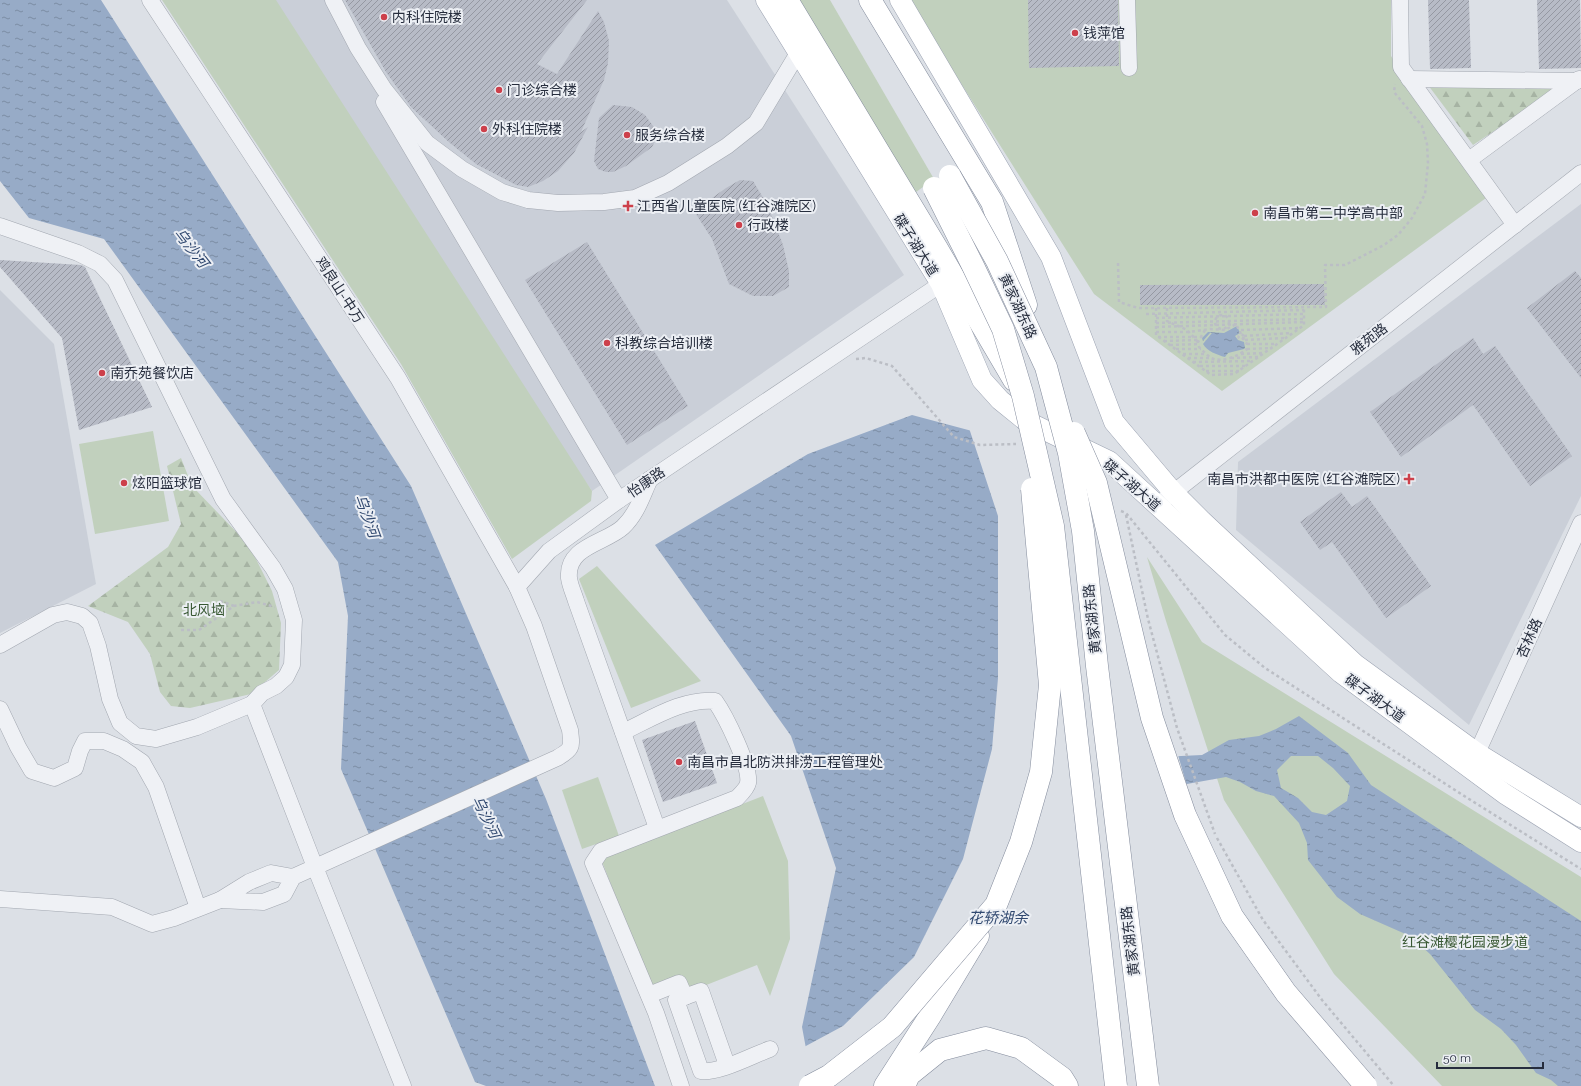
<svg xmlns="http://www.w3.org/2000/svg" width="1581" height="1086" viewBox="0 0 1581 1086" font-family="Raleway,'Noto Sans SC',sans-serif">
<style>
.built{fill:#cacfd8}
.green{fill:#c1d0bd}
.forest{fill:url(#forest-firs)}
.water{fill:url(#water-ripples);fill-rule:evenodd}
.pier{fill:#dce0e6}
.building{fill:url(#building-hatch)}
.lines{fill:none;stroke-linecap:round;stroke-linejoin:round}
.minor-casing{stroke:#a2a7b0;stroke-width:17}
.major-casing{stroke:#9ca3b2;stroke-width:21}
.highway-casing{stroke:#848c9d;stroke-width:23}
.path{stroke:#bbbec5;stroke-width:2.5;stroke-dasharray:3 3;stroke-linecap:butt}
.minor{stroke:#eff1f5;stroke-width:16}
.major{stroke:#fff;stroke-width:20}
.highway{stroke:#fff;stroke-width:22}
.highway-bridge-casing{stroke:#848c9d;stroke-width:23;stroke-linecap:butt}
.highway-bridge{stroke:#fff;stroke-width:22}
.poi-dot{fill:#cd404b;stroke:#eceff4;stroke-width:1.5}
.labels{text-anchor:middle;stroke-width:4;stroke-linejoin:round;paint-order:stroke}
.poi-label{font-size:14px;fill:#262d3d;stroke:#eceff4;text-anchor:start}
.street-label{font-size:14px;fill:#262d3d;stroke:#eceff4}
.park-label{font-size:14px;fill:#385833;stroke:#eceff4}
.water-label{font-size:15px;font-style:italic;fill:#314970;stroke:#eceff4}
</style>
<defs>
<pattern id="forest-firs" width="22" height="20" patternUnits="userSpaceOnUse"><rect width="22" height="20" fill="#c1d0bd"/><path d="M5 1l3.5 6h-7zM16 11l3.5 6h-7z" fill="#a6b3a3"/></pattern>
<pattern id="water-ripples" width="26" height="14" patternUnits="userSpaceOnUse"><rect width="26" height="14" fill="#97abc7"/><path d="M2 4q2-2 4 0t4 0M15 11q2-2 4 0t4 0" fill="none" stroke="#7b8ca3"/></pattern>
<pattern id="building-hatch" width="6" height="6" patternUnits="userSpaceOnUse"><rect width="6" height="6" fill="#b7bbc6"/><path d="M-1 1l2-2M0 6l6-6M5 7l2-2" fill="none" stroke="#9598a2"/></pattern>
</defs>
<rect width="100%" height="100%" fill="#dce0e6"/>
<!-- built -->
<g class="built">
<polygon points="265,0 727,0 904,275 592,491 349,137"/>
<polygon points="1581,204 1581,496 1469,725 1236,530 1238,462"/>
<polygon points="0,290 54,344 96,584 0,633"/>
</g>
<!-- green -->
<g class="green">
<polygon points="162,0 276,0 592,491 591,501 512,559 401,364"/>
<polygon points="797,0 830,0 934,179 912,195"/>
<polygon points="910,0 1391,0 1391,56 1486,198 1222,391 1094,294 926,28"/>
<polygon points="153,431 169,521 95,534 79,444"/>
<polygon points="1147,557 1202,642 1581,877 1581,1086 1442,1086 1334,974 1224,800 1166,621"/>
<polygon points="597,566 701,681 631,708 579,579"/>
<polygon points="598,777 619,836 582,849 562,790"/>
<polygon points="763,796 788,861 790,939 770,996 757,965 686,993 653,992 601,859"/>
</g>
<!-- forest -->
<g class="forest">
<polygon points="1428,85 1560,87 1473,145"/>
<polygon points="181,458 192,486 249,545 272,591 281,623 279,670 251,694 190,708 171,706 160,692 150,654 128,622 88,606 168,547 181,524 167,466"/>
</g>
<!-- water -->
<g class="water">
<polygon points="0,0 101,0 411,486 546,799 655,1086 486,1086 475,1082 341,769 348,616 338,562 104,239 29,218 0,181"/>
<path d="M1237 326 1240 333 1235 336 1238 340 1244 342 1245 348 1244 349 1228 353 1225 357C1217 355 1207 351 1203 344L1212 333H1210L1203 341 1202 338 1208 332 1224 333Z"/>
<path d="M912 415 1002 439 1118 759 1202 755 1229 740 1259 736 1276 729 1299 716 1348 753 1371 785 1581 921V1086H1558L1551 1080 1536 1073 1516 1045 1501 1029 1475 1010 1430 954 1410 936 1360 914 1337 897 1308 860 1307 843 1299 823 1274 796 1256 791 1240 782 1226 777 1131 794 813 1086 802 1027 836 868 791 736 655 545 808 454ZM1291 756H1318L1333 768 1350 786 1347 801 1326 815 1312 812 1298 798 1281 788 1277 770Z"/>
</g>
<!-- pier -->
<polygon class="pier" points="969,428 1004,438 1120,758 1178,755 1187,786 1134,796 1211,992 1310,1086 811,1086 804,1047 843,1026 914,957 963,859 992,749 998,678 998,516"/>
<!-- building -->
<g class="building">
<polygon points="345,0 587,0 537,64 557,74 598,11 604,22 609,41 608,63 604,80 581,132 588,127 574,153 558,171 543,181 528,187 516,185 476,164 450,143 411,107 386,72"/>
<polygon points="1028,0 1118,0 1119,66 1029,68"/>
<polygon points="1428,0 1469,0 1471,68 1430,69"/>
<polygon points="1537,0 1580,0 1581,68 1539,69"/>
<polygon points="613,105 632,107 645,115 656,130 656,139 652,147 626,166 613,172 606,172 598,169 594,161 599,118"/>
<polygon points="740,180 753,181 768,206 783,245 789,271 789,287 773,296 753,296 729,284 712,239 694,211 726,188"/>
<polygon points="587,242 688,406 627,445 525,280"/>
<polygon points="0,260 81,265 85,267 152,407 79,430 62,338 0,267"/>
<polygon points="1575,271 1581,278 1581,378 1527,308"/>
<polygon points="1324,284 1325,305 1140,305 1140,285"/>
<polygon points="1473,338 1483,354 1495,346 1572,456 1530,486 1473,405 1401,457 1370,412"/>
<polygon points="1341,492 1352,507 1367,496 1431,586 1386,618 1332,542 1320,550 1300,522"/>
<polygon points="695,721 717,783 663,802 642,740"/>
</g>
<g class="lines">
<!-- minor casing -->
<g class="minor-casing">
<g id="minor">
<polyline points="150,0 398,378 517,587"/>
<polyline points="333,0 358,48 384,89 427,143 462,169 502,192 528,200 558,203 604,202 635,198 668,183 727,146 756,123 798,53"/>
<polyline points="1127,0 1129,68"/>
<polyline points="1400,0 1401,67 1515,225"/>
<polyline points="1409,79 1577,81"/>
<polyline points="384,102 619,500"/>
<polyline points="1469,160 1579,79"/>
<polyline points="0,226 78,253 100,264 115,280 223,499 273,568 285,589 294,620 292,665 286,677 276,686 262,693 252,704 315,867 403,1086"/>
<path d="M650 479C642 496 637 514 623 527 606 543 566 546 569 578 570 586 574 594 576 601L657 828"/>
<polyline points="1164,500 1581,173"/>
<polyline points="0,645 53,615 67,612 82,616 90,623 98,646 110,699 120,723 136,736 156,739 197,727 252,704"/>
<polyline points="0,709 18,747 32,771 54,778 75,768 80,751 85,741 104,741 123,749 142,762 156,787 198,908"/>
<path d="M623 732C651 719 683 698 715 701 725 715 751 767 748 783 747 788 741 794 737 798L601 851 593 863 656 1013 681 1086"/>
<polyline points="1477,753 1581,523"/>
<path d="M293 877 284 894 263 902 220 900 249 882 271 873 293 877 557 758C573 749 572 747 570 730L534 626 517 587 549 551 619 500 941 284"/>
<polyline points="0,899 112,907 152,924 174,918 220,900"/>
<polyline points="649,995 679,983 685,997"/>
<path d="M727 1065 701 991 676 1000 701 1071C720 1073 751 1056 770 1049"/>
</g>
</g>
<!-- major casing -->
<g class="major-casing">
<g id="major">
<polyline points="766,0 941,284 982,380 1000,400 1026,421 1109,461 1341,673 1505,794 1581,842"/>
<polyline points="900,0 1051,257 1114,422 1173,492 1202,521 1355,664 1477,753 1581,817"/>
</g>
</g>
<!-- highway casing -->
<g class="highway-casing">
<g id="highway">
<polyline points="787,0 936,247 1014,380"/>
<polyline points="870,0 992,202 1026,305"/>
<polyline points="885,1086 930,1016 978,936"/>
<polyline points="904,1086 909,1075 940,1050 986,1038 1021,1048 1062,1078 1067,1086"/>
</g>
</g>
<!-- path -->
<g class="path">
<polyline points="1118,263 1119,302 1138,308 1326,307 1325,265 1345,265 1384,245 1398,235 1412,218 1425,194 1428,163 1427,144 1422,126 1394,92 1395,84"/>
<polyline points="1156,308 1156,335 1211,375 1234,374 1300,328 1304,325 1304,307"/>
<polyline points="1167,308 1167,321 1187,330 1198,342"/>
<polyline points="1146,314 1304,310"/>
<circle cx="1222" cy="322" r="7"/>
<polyline points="1156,318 1304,314"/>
<polyline points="1156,323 1304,319"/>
<polyline points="1156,327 1304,322"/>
<path d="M1205 330 1198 342 1199 347C1203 351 1207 355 1211 358 1222 363 1239 356 1247 349V344L1243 338"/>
<polyline points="1241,330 1300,328"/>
<polyline points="1156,332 1189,332 1210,329 1225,330 1236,324 1241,334"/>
<circle cx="1241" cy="337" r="2.5"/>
<polyline points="1244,336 1291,333"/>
<polyline points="1158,337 1201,337"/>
<polyline points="1245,340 1284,338"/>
<polyline points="1164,341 1197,340"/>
<polyline points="1247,344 1277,344"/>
<polyline points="1170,345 1199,344"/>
<polyline points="1176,349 1201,349"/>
<polyline points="1247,349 1271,348"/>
<polyline points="1183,354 1206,354"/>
<polyline points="1241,354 1264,353"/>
<polyline points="1188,358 1211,358"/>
<polyline points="1231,358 1258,357"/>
<polyline points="856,359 866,358 892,366 954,437 980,445 1016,444"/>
<polyline points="1193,362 1252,361"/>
<polyline points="1200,366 1245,366"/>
<polyline points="1206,371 1239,371"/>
<polyline points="1121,511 1126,513 1225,635 1265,668 1469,799 1581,869"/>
<polyline points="1126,515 1148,619 1177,728 1215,834"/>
<polyline points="220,601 234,606"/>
<polyline points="181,630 199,630 234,606 257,602 275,607"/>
<polyline points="1217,838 1263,920 1322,1000 1394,1086"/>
</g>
<!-- minor -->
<use href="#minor" class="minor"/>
<!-- major -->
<use href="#major" class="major"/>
<!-- highway -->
<use href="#highway" class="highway"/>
<!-- highway-bridge casing -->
<g class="highway-bridge-casing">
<g id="highway-bridge">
<polyline points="950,176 997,261 1046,367 1069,453 1083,531 1097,666 1148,1086"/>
<polyline points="934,188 973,266 1003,329 1023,396 1053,526 1116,1086"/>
<polyline points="1074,433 1096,483 1152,718 1185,815 1232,916 1286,993 1366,1086"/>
<polyline points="810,1086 829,1076 892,1027 996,905 1021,842 1041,772 1050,685 1032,489"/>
</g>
</g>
<!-- highway-bridge -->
<use href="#highway-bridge" class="highway-bridge"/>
</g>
<!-- markers -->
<g class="poi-dot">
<circle cx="384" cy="17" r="4"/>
<circle cx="1075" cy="33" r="4"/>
<circle cx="499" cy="90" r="4"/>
<circle cx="484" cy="129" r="4"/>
<circle cx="627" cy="135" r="4"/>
<path d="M626 200h4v4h4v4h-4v4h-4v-4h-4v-4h4z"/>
<circle cx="1255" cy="213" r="4"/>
<circle cx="739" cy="225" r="4"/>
<circle cx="607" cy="343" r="4"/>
<circle cx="102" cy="373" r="4"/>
<path d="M1407 473h4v4h4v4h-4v4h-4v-4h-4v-4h4z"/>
<circle cx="124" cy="483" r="4"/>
<circle cx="679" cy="762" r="4"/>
</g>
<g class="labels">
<!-- poi labels -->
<g class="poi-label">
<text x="392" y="22">内科住院楼</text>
<text x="1083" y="38">钱萍馆</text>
<text x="507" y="95">门诊综合楼</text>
<text x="492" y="134">外科住院楼</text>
<text x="635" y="140">服务综合楼</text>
<text x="637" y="211">江西省儿童医院 (红谷滩院区)</text>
<text x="1263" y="218">南昌市第二中学高中部</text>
<text x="747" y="230">行政楼</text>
<text x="615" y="348">科教综合培训楼</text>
<text x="110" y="378">南乔苑餐饮店</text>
<text x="1400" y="484" text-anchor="end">南昌市洪都中医院 (红谷滩院区)</text>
<text x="132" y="488">炫阳篮球馆</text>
<text x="687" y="767">南昌市昌北防洪排涝工程管理处</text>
</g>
<!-- street labels -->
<g class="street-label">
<text transform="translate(916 245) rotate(58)" y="5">碟子湖大道</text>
<text transform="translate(340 290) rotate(57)" y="5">鸡良山-中万</text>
<text transform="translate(1018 306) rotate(65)" y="5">黄家湖东路</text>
<text transform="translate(1369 339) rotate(-38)" y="5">雅苑路</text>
<text transform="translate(646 482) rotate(-34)" y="5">怡康路</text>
<text transform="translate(1132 485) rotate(41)" y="5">碟子湖大道</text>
<text transform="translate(1092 619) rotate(-96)" y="5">黄家湖东路</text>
<text transform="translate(1529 638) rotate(-66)" y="5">杏林路</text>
<text transform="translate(1375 698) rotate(36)" y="5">碟子湖大道</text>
<text transform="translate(1130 941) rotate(-97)" y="5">黄家湖东路</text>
</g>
<!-- park labels -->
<g class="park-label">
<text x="204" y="615">北风垴</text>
<text x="1465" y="947">红谷滩樱花园漫步道</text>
</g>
<!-- water labels -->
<g class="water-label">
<text transform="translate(191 248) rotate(52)" y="5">乌沙河</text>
<text transform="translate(367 516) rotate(70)" y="5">乌沙河</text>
<text transform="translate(486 817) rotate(64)" y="5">乌沙河</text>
<text x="998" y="923">花轿湖余</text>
</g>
</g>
<!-- scale -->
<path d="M1437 1062v6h106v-6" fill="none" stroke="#262d3d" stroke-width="2"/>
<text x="1443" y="1062" font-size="12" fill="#262d3d" stroke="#eceff4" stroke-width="3" paint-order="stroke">50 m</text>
</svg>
